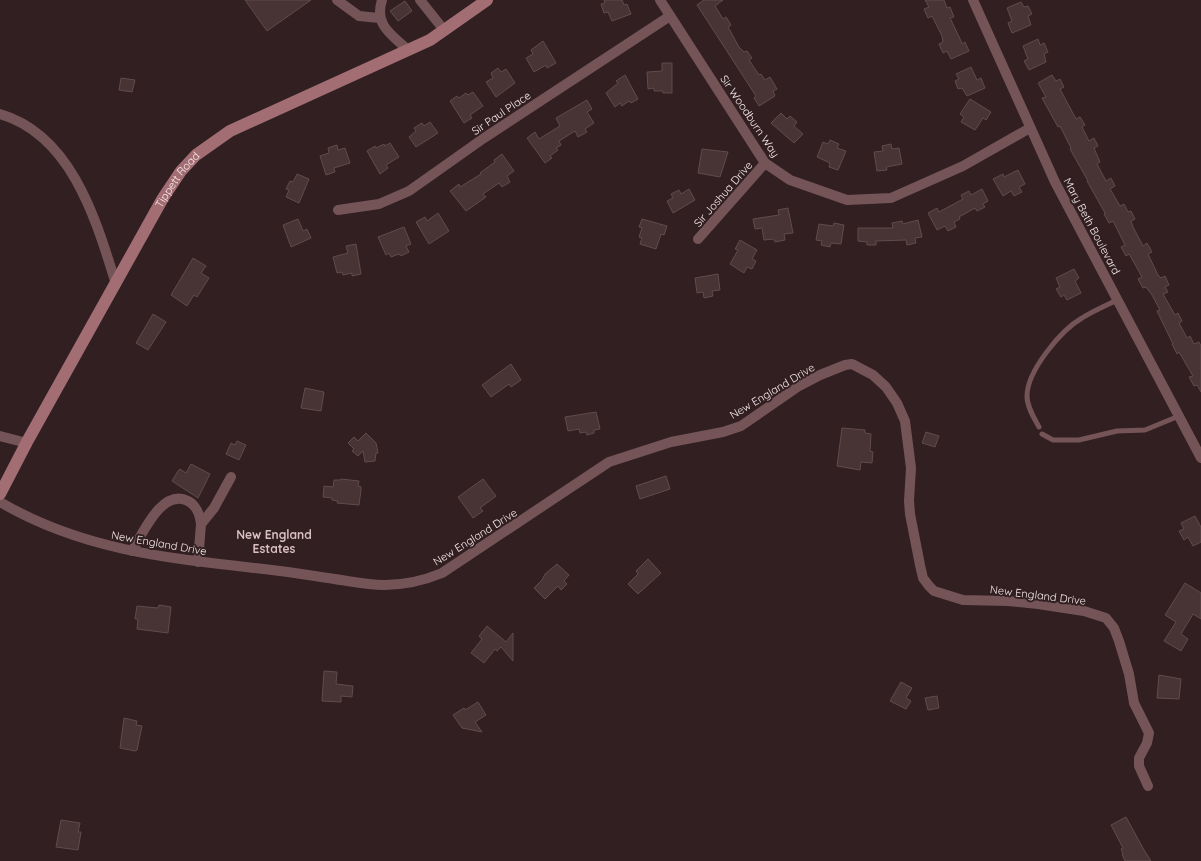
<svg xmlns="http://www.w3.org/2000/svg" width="1201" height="861" viewBox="0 0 1201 861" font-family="Quicksand,sans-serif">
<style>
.building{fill:#483435;stroke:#604b4d}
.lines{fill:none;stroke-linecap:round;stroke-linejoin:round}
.lane{stroke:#755457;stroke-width:5}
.street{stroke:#755457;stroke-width:10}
.secondary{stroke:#a26e73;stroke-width:12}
.labels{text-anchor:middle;stroke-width:4;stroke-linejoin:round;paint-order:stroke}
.street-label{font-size:11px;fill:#f7eaeb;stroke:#311f21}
.neighbourhood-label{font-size:12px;font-weight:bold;fill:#d9bfc1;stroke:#311f21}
</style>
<rect width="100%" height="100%" fill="#311f21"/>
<!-- building -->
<g class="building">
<polygon points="245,0 311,0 267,31"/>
<polygon points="604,0 622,0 624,5 627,4 631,14 612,21 608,12 604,13 601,4 605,3"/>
<polygon points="704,0 723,0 715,6 723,19 726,17 731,25 728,27 739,47 744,52 747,51 752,58 749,60 759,75 761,74 765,80 770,77 777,89 773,91 775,96 759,106 754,98 756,96 697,5"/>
<polygon points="925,0 944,0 947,8 950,7 954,17 950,18 961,41 962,44 965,42 969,51 951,59 947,51 943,53 939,44 943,42 942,36 932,16 928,18 924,9 929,7"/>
<polygon points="405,1 412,11 398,21 390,11"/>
<polygon points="1021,2 1024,7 1028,6 1032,14 1028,16 1031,25 1012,33 1008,23 1012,21 1007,8"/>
<polygon points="1038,39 1040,45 1044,43 1048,52 1044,54 1046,62 1029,70 1024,61 1028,59 1023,46"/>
<polygon points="543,41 556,63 547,68 546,65 534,72 526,58 533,54 531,50"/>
<polygon points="662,63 672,63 672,93 663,93 663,91 654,91 654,88 648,89 647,72 662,71"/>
<polygon points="971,67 977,80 981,78 985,88 967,96 962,88 958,89 955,81 959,79 956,74"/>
<polygon points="498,68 501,72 506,69 515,83 496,97 486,82 493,78 491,73"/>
<polygon points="625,75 638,99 631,103 629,101 622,106 620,103 615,107 606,93 618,83 616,81"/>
<polygon points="1052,75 1056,81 1060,79 1064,87 1060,89 1076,119 1080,117 1085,125 1082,127 1089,141 1094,138 1098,146 1094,148 1100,162 1097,164 1106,181 1111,178 1115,186 1110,189 1120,206 1124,204 1128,212 1131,211 1135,219 1131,221 1133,227 1143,246 1147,243 1152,252 1148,254 1158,275 1161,278 1165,276 1169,285 1165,287 1168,292 1163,294 1175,315 1178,313 1182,321 1179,323 1187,338 1190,336 1194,344 1199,342 1201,346 1201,392 1197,385 1194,386 1189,377 1193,376 1179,352 1177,354 1172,344 1173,344 1157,311 1160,310 1152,295 1146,287 1143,288 1138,279 1142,277 1132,259 1129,254 1126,256 1121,247 1125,245 1113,221 1109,223 1104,214 1105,213 1087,181 1088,181 1070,149 1071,148 1060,126 1058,127 1042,98 1046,97 1038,83"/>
<polygon points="121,78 135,80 132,92 119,90"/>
<polygon points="473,92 483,106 470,115 472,118 464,123 450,101 457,96 459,98 466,93 468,95"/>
<polygon points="970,99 991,112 986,120 983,118 975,130 961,122 964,117 960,114"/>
<polygon points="587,100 592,109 587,112 594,123 585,129 587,132 578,137 575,131 559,141 561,145 556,148 558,150 550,156 552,158 545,163 527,138 535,132 539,139 560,126 556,118"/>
<polygon points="781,113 787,119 790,116 797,122 794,126 803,134 794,143 771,123"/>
<polygon points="430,122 438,133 416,147 409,137 416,131 414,128 422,123 424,126"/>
<polygon points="830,140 839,144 837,148 846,151 838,170 829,167 830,163 817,157 823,142 828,144"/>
<polygon points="390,143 399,157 386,165 388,168 380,174 367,151 375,146 376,148 384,144 385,146"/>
<polygon points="891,144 892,149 899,148 902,164 886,167 887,170 877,171 874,152 883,151 882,146"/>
<polygon points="337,145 338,150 345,148 350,163 334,168 335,172 326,175 320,156 329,153 328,148"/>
<polygon points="702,149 728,152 720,177 698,173"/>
<polygon points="502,154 514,171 507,176 510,182 502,187 499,183 483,194 486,197 466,211 450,191 459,184 460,187 481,174 480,173 495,162 494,160"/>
<polygon points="1018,170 1025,184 1019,187 1022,192 1014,196 1011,191 1003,196 993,179 1003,174 1004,177"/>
<polygon points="297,174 309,179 299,203 286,197 289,190 286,189 290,181 293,182"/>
<polygon points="689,189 695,200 673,213 667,201 673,198 671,194 679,190 681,194"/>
<polygon points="982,189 988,201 983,204 985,207 977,211 975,208 959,217 960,219 954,222 956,227 948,231 945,226 937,230 928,213 937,208 939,212 963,199 961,195 969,191 971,195"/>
<polygon points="788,208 793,233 784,234 785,240 775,242 774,239 764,240 762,228 755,229 753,219 779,215 778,210"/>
<polygon points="438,213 449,231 429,244 416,222 425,217 427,221"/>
<polygon points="298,219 303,231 307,229 311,238 291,247 283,225"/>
<polygon points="642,219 667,226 664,235 661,234 656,249 640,244 642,238 639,237 642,228 639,227"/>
<polygon points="918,220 922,237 915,238 916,243 907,245 906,240 876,241 876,245 867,245 867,242 858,241 858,228 893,228 892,223 902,221 903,224"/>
<polygon points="834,223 844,225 841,244 831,243 830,247 821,245 822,241 816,240 819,224 833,226"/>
<polygon points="404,227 411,244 406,246 409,252 401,256 399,254 391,257 389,253 386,255 378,237"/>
<polygon points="740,240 757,250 752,259 756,261 752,269 747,267 744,273 730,264 738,250 735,249"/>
<polygon points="356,244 361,274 352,276 352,273 343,275 342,272 337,273 333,257 348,253 346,246"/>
<polygon points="193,258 206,266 201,273 209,278 197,297 194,295 187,306 171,295"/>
<polygon points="1074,269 1079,278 1075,281 1081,293 1067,300 1064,295 1061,297 1056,289 1060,287 1056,278"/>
<polygon points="718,274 720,290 712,291 713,296 704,298 703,292 697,293 695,278"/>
<polygon points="153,314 166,322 148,350 136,343"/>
<polygon points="511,364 521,380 511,387 509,384 491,397 482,385"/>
<polygon points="305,388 324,392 321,411 301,408"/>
<polygon points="596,412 600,429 594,430 594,433 587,435 586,432 580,433 579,429 568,431 565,417"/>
<polygon points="842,428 865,430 865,433 871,434 870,451 873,452 872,463 861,462 860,470 837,466"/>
<polygon points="926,432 939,436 935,447 922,443"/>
<polygon points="366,433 376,443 378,453 376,453 375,461 365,462 363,451 358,456 352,451 354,449 348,443 354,437 358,441"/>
<polygon points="237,441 246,445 239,460 226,454 231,443 235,445"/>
<polygon points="191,464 210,474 198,498 172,481 178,471 180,469 186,473"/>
<polygon points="666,476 670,489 640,499 636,486"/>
<polygon points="341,479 359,481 358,486 361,487 361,490 359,505 337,503 338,501 332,500 332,498 323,497 324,486 333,487 334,480 340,480"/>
<polygon points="483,479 496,496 480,508 483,511 473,518 458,497"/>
<polygon points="1195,516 1201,527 1201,542 1193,546 1188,537 1184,540 1179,531 1184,529 1181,523"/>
<polygon points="648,559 661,573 638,594 628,584 638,574 636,571"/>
<polygon points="557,564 569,575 564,581 567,584 561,590 558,586 545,599 534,588 542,580 545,574"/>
<polygon points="1185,583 1201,593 1201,619 1193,614 1181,634 1188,639 1181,651 1164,641 1176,622 1165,615"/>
<polygon points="159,605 171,607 168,633 137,629 138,619 135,619 137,606 158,608"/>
<polygon points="487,626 506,642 513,633 513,661 501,647 497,651 495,649 484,663 471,653 482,639 479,636"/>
<polygon points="324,671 337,672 336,684 353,686 352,697 341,696 341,702 322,701"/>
<polygon points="1159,675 1181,679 1179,699 1157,698"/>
<polygon points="901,682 912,688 906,698 911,701 906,709 890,701"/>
<polygon points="937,696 939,708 928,710 925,698"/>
<polygon points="478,702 486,715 475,722 482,732 462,728 453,715 464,708 465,710"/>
<polygon points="124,718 137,721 136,725 142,726 137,750 135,751 120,748"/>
<polygon points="1126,817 1144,850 1151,861 1125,861 1122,854 1123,854 1121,849 1123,848 1111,825"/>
<polygon points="61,820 80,823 78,832 81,832 78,850 56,847"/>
</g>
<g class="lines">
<!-- lane -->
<g class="lane">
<path d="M1039 427C1034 418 1027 407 1027 396 1027 371 1061 330 1082 318 1093 311 1105 306 1117 300"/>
<polyline points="1042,434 1053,440 1079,440 1117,431 1145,430 1179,416"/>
</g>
<!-- street -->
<g class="street">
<polyline points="337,0 359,16 379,18"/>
<path d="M382 0C374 25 391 34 408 50"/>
<polyline points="420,0 444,30"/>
<polyline points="660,0 765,163 790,180 847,200 891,198 963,166 1030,128"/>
<polyline points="973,0 1055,182 1201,458"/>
<path d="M0 114C72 135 96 220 116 284"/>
<polyline points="338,210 379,204 409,191 484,138 670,16"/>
<polyline points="698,239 765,163"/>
<polyline points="0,436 27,443"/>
<path d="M0 502C80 549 165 558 255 568 294 572 331 579 369 584 395 587 418 583 442 573L609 462 671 442 723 432 741 426 799 386 820 375 845 365 852 364 873 375 886 387 897 403 905 421 911 468 909 501 910 514 920 565 923 578 929 586 934 591 963 600 1008 601 1038 604 1084 611 1106 618 1114 628 1119 641 1129 674 1134 703 1149 733 1147 743 1139 758V766L1148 786"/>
<path d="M132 551C143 533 162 488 188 501 196 505 200 515 201 524"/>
<polyline points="198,562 201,524 214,508 231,477"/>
</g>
<!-- secondary -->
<path class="secondary" id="s1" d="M0 494 28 440 163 198 181 171 196 155 230 131 430 40 487 0"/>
</g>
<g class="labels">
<!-- street labels -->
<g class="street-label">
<text transform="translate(501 113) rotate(-34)" y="4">Sir Paul Place</text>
<text transform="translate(750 116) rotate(56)" y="4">Sir Woodburn Way</text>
<text dy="4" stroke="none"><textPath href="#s1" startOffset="361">Tippett Road</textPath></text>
<text transform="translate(723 194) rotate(-49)" y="4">Sir Joshua Drive</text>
<text transform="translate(1092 226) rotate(62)" y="4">Mary Beth Boulevard</text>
<text transform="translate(772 391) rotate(-31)" y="4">New England Drive</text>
<text transform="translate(475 537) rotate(-32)" y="4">New England Drive</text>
<text transform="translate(159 543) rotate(10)" y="4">New England Drive</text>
<text transform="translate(1038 595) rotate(7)" y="4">New England Drive</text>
</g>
<!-- neighbourhood labels -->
<g class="neighbourhood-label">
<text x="274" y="539">New England<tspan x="274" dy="14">Estates</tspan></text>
</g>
</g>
</svg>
